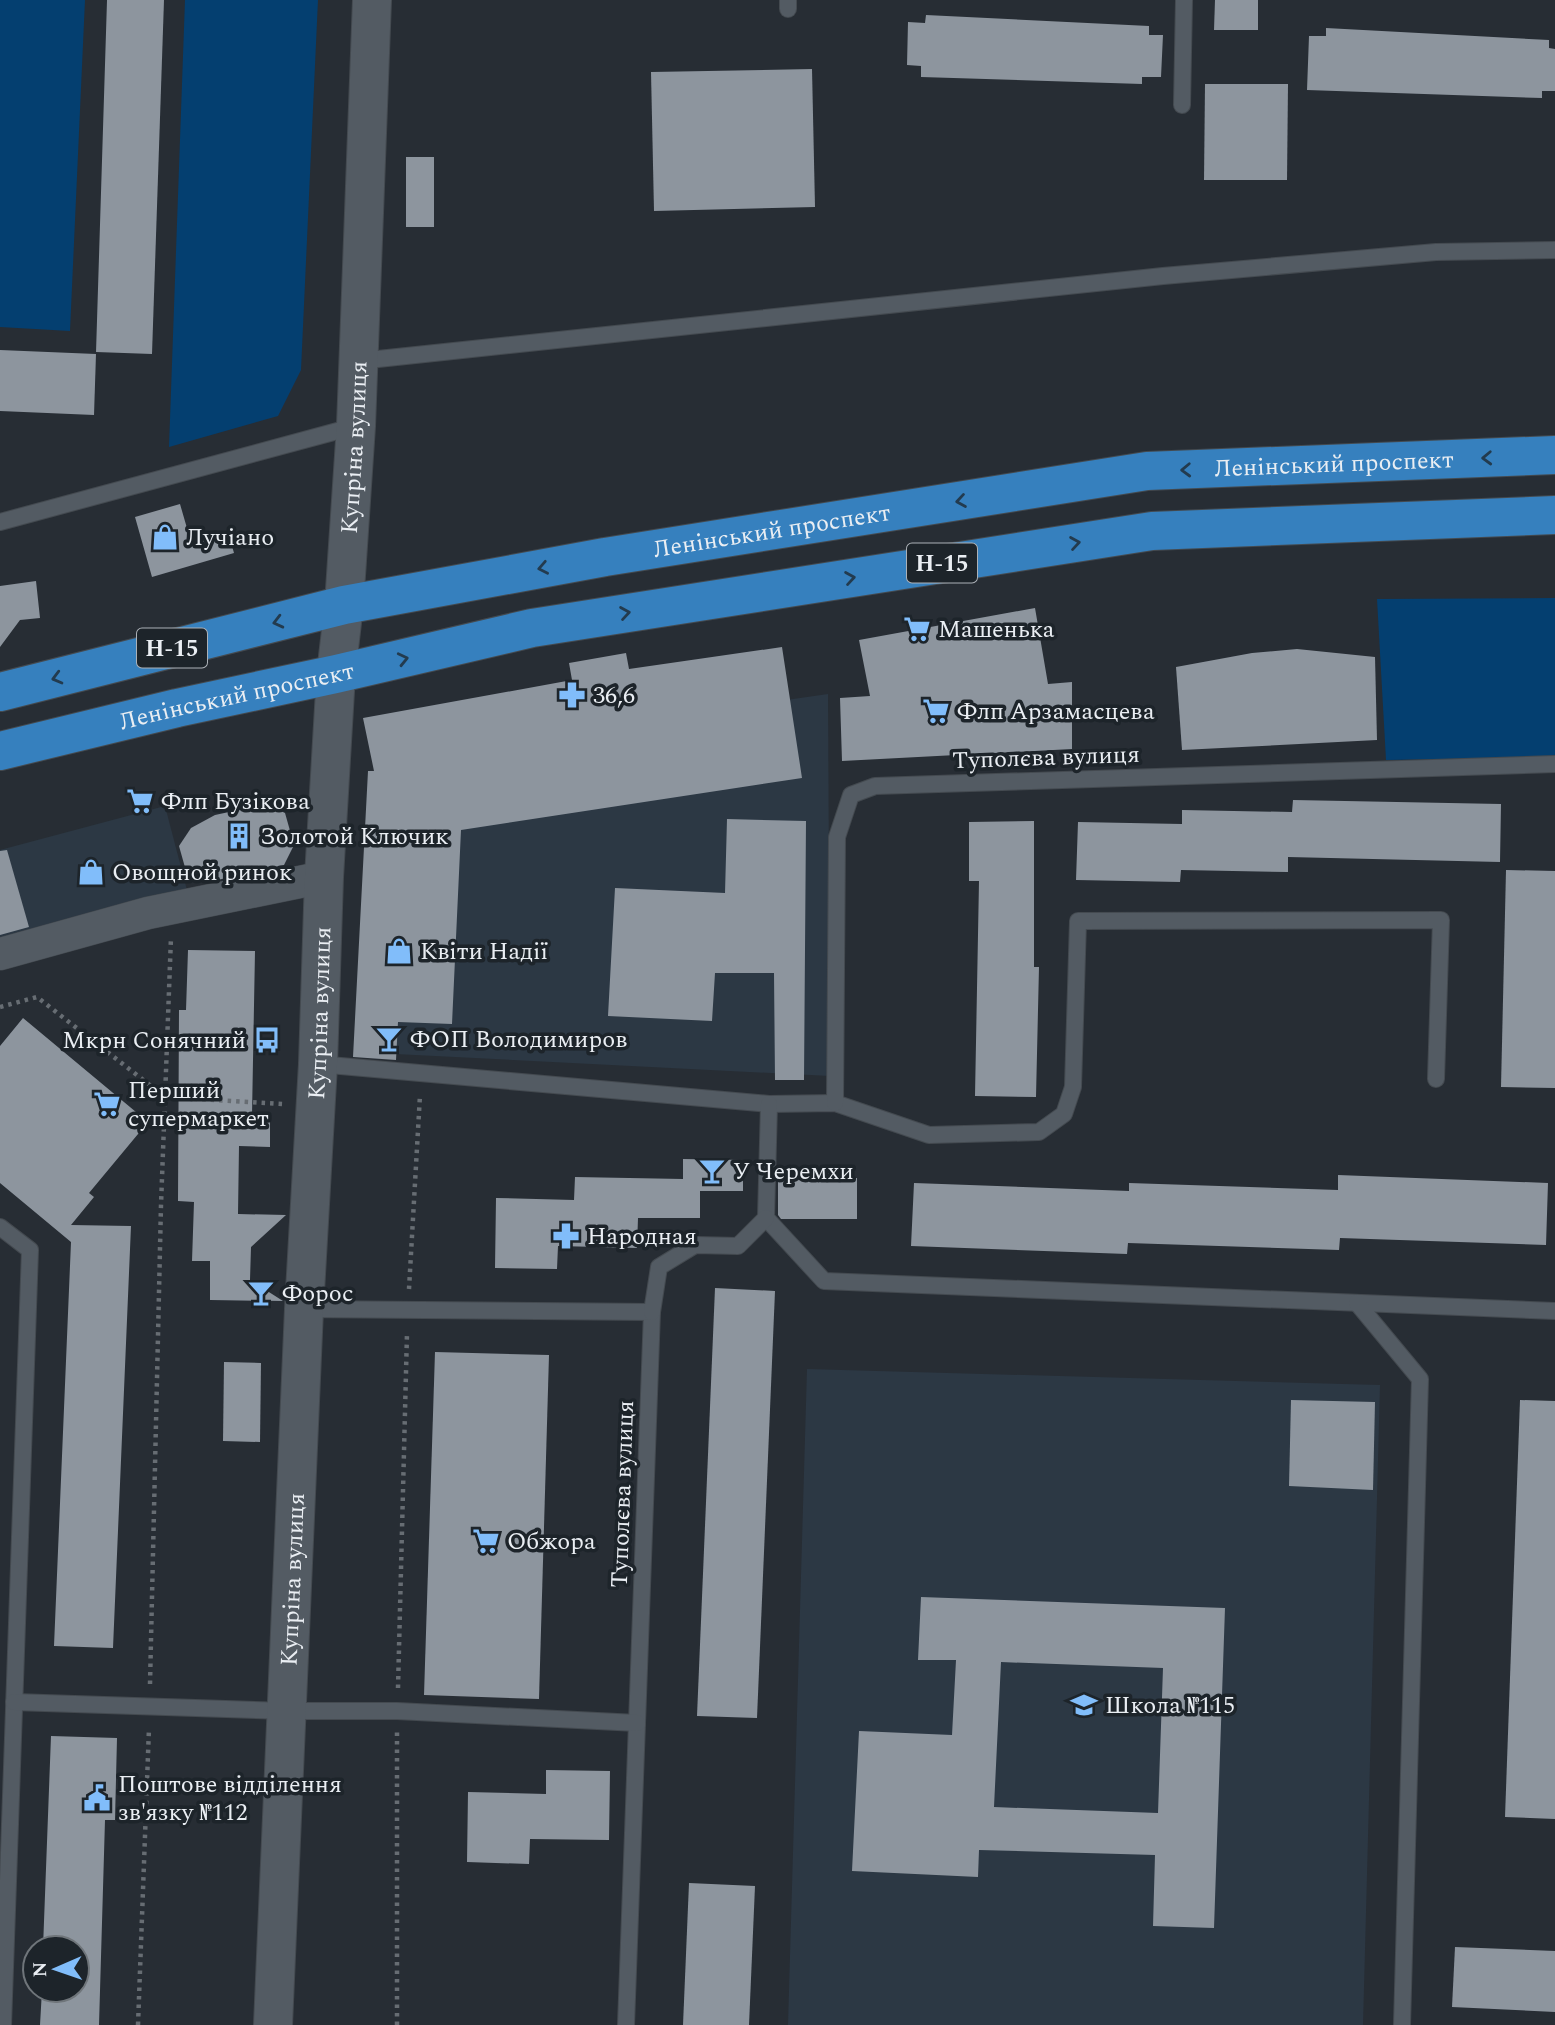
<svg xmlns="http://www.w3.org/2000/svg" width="1555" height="2025" viewBox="0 0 1555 2025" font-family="Spectral,serif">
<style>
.built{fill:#2c3844}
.green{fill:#043f70}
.building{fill:#8d959e;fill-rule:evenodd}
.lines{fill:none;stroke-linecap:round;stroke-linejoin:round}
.service-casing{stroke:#444a50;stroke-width:18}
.minor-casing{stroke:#444a50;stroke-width:33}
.secondary-casing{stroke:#444a50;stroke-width:40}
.primary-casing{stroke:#444a50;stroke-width:40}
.path{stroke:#676d73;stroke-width:4.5;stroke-dasharray:3.5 5;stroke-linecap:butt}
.service{stroke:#535b63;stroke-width:16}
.minor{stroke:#535b63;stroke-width:32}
.secondary{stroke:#535b63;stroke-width:38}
.primary{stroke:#3680be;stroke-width:38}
.oneway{stroke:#233b4f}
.labels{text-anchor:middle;stroke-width:7;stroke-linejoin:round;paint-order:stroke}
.shield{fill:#1d242a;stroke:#acb1b7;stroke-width:2}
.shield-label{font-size:23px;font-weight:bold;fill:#eaeef3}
.street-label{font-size:24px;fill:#eaeef3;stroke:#1d242a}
.poi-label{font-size:24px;fill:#eaeef3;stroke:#1d242a;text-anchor:start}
</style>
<rect width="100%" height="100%" fill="#272d34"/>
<!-- built -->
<g class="built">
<polygon points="828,694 830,1076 375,1053 390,757"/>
<polygon points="165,806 188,894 0,944 0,850"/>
<polygon points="807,1369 1380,1385 1363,2025 788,2025"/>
</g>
<!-- green -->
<g class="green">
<polygon points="0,0 85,0 70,331 0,327"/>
<polygon points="185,0 318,0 301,370 278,416 169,447"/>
<polygon points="1555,598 1555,757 1386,760 1377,599"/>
</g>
<!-- building -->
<g class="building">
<polygon points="107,0 164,0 152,354 96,352"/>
<polygon points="1215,0 1258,0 1258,30 1214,30"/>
<polygon points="926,15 1149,26 1149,35 1163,35 1161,77 1142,77 1142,84 921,77 921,66 907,65 908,22 925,23"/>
<polygon points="1326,28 1549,40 1549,48 1555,49 1555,91 1542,91 1542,98 1307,90 1309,36 1326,36"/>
<polygon points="812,69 815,207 654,211 651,72"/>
<polygon points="1205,84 1288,84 1287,180 1204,180"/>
<rect x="406" y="157" width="28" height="70"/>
<polygon points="0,350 96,354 94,415 0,411"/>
<polygon points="180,504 191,542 228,532 234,553 152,577 135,517"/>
<polygon points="36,581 40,618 20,620 0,647 0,586"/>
<polygon points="1035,608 1048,684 1072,682 1072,749 842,761 840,698 870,696 859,640"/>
<polygon points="782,647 802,778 461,830 452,1024 398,1022 396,1060 353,1057 368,771 374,771 363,718 572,680 569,663 626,653 629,669"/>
<polygon points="1297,649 1375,657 1377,740 1182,750 1176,667 1252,653"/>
<polygon points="1293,800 1501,804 1500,862 1288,857 1288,872 1181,870 1180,882 1076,880 1078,822 1182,824 1182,810 1292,812"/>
<polygon points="266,804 285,813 294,845 284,865 213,881 204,881 186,871 179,846 191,828 215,815"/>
<polygon points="727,819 806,821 804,1080 775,1080 774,973 715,973 712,1021 608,1016 615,888 725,893"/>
<polygon points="1034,821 1034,967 1039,967 1036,1097 975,1096 979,881 969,881 969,822"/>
<polygon points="7,850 29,927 0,935 0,851"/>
<polygon points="1506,870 1555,871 1555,1088 1501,1087"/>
<polygon points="188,950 255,951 252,1115 270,1116 270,1147 239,1146 238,1214 286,1215 251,1247 250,1280 283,1301 210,1300 210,1261 192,1261 194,1202 178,1201 179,1010 186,1010"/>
<polygon points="23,1018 148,1122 89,1193 94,1197 71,1225 131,1226 113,1648 54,1646 71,1242 0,1183 0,1046"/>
<polygon points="683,1159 743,1160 743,1191 700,1191 700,1218 638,1218 637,1248 558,1246 557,1269 495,1268 496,1198 574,1200 575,1177 683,1179"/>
<polygon points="778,1170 837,1171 837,1178 857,1178 857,1219 781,1219 778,1215"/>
<polygon points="1338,1175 1548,1183 1546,1245 1340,1238 1339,1250 1128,1243 1127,1254 911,1246 914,1183 1129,1191 1129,1183 1338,1190"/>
<polygon points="715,1288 775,1291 757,1718 697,1716"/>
<polygon points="435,1352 549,1355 539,1699 424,1695"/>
<polygon points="224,1362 261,1363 260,1442 223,1441"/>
<polygon points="1291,1400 1375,1402 1373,1490 1289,1486"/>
<polygon points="1520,1400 1555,1401 1555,1819 1505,1817"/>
<path d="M921 1597 1225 1608 1214 1928 1153 1926 1155 1855 979 1850 978 1877 852 1871 859 1731 952 1735 956 1660H918ZM1001 1662 1163 1668 1158 1813 994 1807Z"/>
<polygon points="51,1736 117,1738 115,1820 105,1820 99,2025 40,2025 42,1990 77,1990 77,1948 43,1948"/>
<polygon points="546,1770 610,1771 609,1840 530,1839 529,1864 467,1862 468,1792 546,1794"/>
<polygon points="689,1883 755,1886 749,2025 683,2025"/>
<polygon points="1455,1947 1555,1951 1555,2012 1452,2007"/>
</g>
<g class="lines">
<!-- service casing -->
<g class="service-casing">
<g id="service">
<polyline points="788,9 788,0"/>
<polyline points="1182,105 1184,0"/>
<polyline points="359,361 1163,276 1436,252 1555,250"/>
<polyline points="0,522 356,426"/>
<polyline points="318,1064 769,1104 835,1103 929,1135 1039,1132 1064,1114 1073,1087 1078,921 1441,920 1436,1079"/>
<polyline points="835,1103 837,837 851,795 875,786 1555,764"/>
<polyline points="769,1104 766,1218 824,1281 1555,1311"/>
<polyline points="0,1227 30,1250 3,2025"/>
<polyline points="1357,1303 1420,1379 1402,2025"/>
<polyline points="304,1309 652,1312 626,2025"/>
<polyline points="652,1312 659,1267 695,1245 738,1246 766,1218"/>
<polyline points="14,1702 287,1711 397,1711 637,1723"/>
</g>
</g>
<!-- minor casing -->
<g class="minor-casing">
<polyline id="minor" points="0,954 148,913 324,877"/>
</g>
<!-- secondary casing -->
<g class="secondary-casing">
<g id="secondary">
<path id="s1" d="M273 2025 304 1309 318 1064 324 877 336 674 344 605 356 426 372 0"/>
</g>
</g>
<!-- primary casing -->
<g class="primary-casing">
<g id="primary">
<path id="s2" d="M0 692 344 605 605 557 1147 471 1555 455"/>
<path id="s3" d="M0 751 177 708 336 674 532 628 1152 531 1555 515"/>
</g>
</g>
<!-- path -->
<g class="path">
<polyline points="0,1007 37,997 165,1097 283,1104"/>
<polyline points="409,1289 420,1095"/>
<polyline points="150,1684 161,1205 171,937"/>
<polyline points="398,1688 407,1333"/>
<polyline points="138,2025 149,1728"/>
<polyline points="397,2025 397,1732"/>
</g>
<!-- service -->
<use href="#service" class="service"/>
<!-- minor -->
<use href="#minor" class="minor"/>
<!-- secondary -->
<use href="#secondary" class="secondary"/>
<!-- primary -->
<use href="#primary" class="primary"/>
</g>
<!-- one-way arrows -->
<defs><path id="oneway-chevron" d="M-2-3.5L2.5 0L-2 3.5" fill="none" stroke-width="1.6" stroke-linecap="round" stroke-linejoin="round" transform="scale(1.75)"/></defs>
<g class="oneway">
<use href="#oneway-chevron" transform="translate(1487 458) rotate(178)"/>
<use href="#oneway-chevron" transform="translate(1186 470) rotate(178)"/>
<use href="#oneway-chevron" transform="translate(961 501) rotate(171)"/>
<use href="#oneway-chevron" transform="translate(1075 543) rotate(-9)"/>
<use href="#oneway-chevron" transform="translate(543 568) rotate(169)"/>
<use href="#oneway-chevron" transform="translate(850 578) rotate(-9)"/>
<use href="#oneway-chevron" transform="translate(625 613) rotate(-9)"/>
<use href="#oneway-chevron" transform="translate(278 622) rotate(166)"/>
<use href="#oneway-chevron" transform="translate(403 659) rotate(-13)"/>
<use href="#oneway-chevron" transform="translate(57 678) rotate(165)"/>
</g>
<!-- icons -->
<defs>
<g id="shop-bare" transform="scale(2.1)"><path d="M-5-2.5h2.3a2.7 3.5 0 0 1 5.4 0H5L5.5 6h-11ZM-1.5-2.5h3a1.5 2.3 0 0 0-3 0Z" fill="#81bdfa" stroke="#1d242a" stroke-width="2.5" paint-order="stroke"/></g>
<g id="supermarket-bare" transform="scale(2.1)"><path d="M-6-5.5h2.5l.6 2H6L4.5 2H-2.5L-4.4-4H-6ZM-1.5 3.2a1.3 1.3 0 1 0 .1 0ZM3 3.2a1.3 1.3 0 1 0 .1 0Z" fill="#81bdfa" stroke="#1d242a" stroke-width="2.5" paint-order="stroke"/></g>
<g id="pharmacy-bare" transform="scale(2.1)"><path d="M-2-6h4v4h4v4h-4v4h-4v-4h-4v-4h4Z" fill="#81bdfa" stroke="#1d242a" stroke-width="2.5" paint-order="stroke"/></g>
<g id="building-bare" transform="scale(2.1)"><path d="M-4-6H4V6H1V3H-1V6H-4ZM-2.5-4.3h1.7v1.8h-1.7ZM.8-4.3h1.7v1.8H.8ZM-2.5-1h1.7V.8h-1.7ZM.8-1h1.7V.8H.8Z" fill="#81bdfa" stroke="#1d242a" stroke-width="2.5" paint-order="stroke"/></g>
<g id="bar-bare" transform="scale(2.1)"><path d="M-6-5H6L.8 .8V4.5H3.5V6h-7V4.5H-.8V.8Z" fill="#81bdfa" stroke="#1d242a" stroke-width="2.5" paint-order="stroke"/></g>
<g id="bus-bare" transform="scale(2.1)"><path d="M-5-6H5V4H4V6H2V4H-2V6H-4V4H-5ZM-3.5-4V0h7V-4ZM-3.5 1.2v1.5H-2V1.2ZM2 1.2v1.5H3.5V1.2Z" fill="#81bdfa" stroke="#1d242a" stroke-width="2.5" paint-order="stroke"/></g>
<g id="school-bare" transform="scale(2.1)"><path d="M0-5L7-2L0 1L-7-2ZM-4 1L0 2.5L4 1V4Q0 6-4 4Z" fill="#81bdfa" stroke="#1d242a" stroke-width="2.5" paint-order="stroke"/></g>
<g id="civic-bare" transform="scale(2.1)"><path d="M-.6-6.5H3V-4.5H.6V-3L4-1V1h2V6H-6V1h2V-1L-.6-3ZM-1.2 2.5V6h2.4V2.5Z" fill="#81bdfa" stroke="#1d242a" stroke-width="2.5" paint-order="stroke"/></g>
</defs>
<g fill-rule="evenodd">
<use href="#shop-bare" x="165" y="537"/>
<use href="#supermarket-bare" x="917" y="629"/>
<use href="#pharmacy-bare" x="572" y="695"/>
<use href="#supermarket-bare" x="936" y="711"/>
<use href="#supermarket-bare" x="140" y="801"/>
<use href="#building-bare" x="239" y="836"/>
<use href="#shop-bare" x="91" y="872"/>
<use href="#shop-bare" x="399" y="951"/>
<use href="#bar-bare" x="389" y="1039"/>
<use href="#bus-bare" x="267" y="1040"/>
<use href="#supermarket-bare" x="107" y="1104"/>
<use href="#bar-bare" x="712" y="1171"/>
<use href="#pharmacy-bare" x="566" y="1236"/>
<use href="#bar-bare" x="261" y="1293"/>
<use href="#supermarket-bare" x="486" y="1541"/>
<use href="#school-bare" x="1084" y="1705"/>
<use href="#civic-bare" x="97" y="1798"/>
</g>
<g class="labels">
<!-- shield labels -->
<g class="shield">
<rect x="907" y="543.5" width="70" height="39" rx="5"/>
<rect x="137" y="628.5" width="70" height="39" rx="5"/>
</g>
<g class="shield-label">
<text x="942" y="571">Н-15</text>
<text x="172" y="656">Н-15</text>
</g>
<!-- street labels -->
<g class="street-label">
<text dy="8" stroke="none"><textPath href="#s1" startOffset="1580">Купріна вулиця</textPath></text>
<text dy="8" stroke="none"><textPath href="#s2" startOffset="1356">Ленінський проспект</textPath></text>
<text dy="8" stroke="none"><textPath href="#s2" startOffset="789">Ленінський проспект</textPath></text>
<text dy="8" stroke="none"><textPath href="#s3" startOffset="243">Ленінський проспект</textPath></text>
<text transform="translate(1046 757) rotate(-2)" y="8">Туполєва вулиця</text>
<text dy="8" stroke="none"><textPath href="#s1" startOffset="1013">Купріна вулиця</textPath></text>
<text transform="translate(622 1494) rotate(-88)" y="8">Туполєва вулиця</text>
<text dy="8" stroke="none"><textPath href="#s1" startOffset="446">Купріна вулиця</textPath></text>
</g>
<!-- poi labels -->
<g class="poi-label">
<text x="186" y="545">Лучіано</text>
<text x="938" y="637">Машенька</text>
<text x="593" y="703">36,6</text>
<text x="957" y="719">Флп Арзамасцева</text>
<text x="161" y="809">Флп Бузікова</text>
<text x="260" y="844">Золотой Ключик</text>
<text x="112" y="880">Овощной ринок</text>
<text x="420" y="959">Квіти Надії</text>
<text x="410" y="1047">ФОП Володимиров</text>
<text x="246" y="1048" text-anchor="end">Мкрн Сонячний</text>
<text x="128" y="1098">Перший<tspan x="128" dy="28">супермаркет</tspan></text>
<text x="733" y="1179">У Черемхи</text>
<text x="587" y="1244">Народная</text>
<text x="282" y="1301">Форос</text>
<text x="507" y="1549">Обжора</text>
<text x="1105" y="1713">Школа №115</text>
<text x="118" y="1792">Поштове відділення<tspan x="118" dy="28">зв'язку №112</tspan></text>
</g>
</g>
<!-- north arrow -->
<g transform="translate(56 1969) rotate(268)"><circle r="33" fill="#1d242a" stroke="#6f757a" stroke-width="2"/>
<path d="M0-5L12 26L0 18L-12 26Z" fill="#81bdfa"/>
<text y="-10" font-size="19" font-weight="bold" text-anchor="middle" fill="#eaeef3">N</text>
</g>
</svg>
